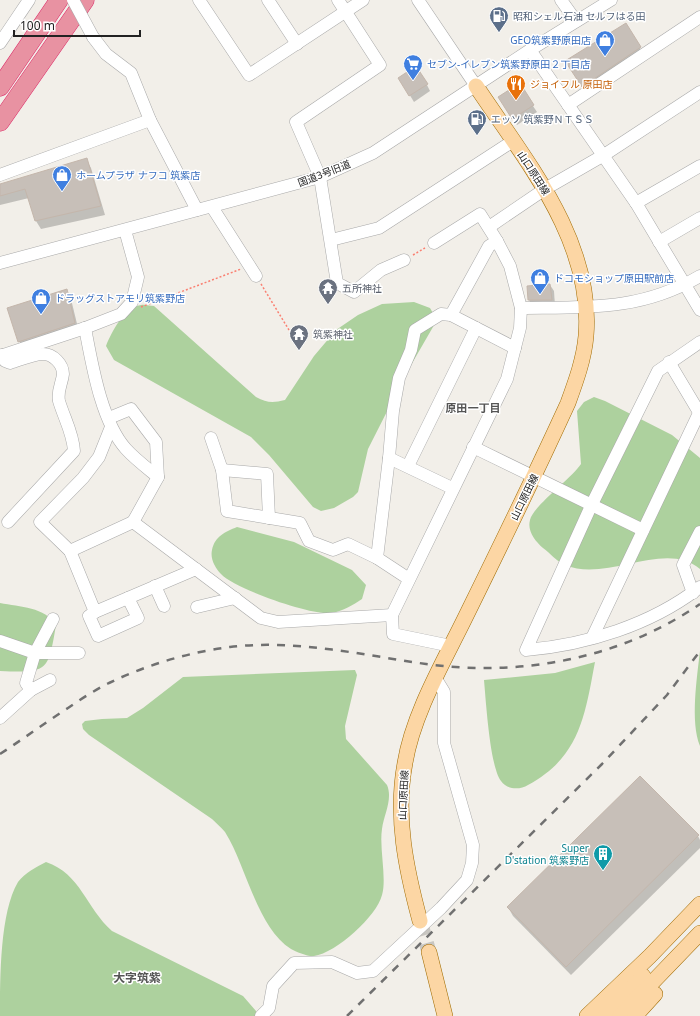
<svg xmlns="http://www.w3.org/2000/svg" width="700" height="1016" viewBox="0 0 700 1016" font-family="'Noto Sans','Noto Sans JP',sans-serif">
<style>
.forest{fill:#add19e}
.shadow{fill:#0003}
.building{fill:#c7bfb8;stroke:#c4b6ab}
.lines{fill:none;stroke-linecap:round;stroke-linejoin:round}
.major-tunnel{stroke:#c8c6c1;stroke-width:15;stroke-dasharray:15 8;stroke-linecap:butt}
.minor-casing{stroke:#a9a9a9;stroke-width:13}
.major-casing{stroke:#a06b00;stroke-width:16}
.highway-casing{stroke:#dc2a67;stroke-width:19}
.path{stroke:#fa8072;stroke-width:1.5;stroke-dasharray:2 2;stroke-linecap:butt}
.minor{stroke:#fff;stroke-width:12}
.major{stroke:#fcd6a4;stroke-width:15}
.highway{stroke:#e892a2;stroke-width:18}
.rail{stroke:#707070;stroke-width:2.5;stroke-dasharray:8 8;stroke-linecap:butt}
.minor-bridge-casing{stroke:#a9a9a9;stroke-width:13;stroke-linecap:butt}
.minor-bridge{stroke:#fff;stroke-width:12}
.labels{text-anchor:middle;stroke-width:3;stroke-linejoin:round;paint-order:stroke}
.service-label{font-size:10px;fill:#4e5e75;stroke:#fff;text-anchor:start}
.shop-label{font-size:10px;fill:#366cbe;stroke:#fff;text-anchor:start}
.food-label{font-size:10px;fill:#c56008;stroke:#fff;text-anchor:start}
.street-label{font-size:10px;fill:#222;stroke:#fff}
.worship-label{font-size:10px;fill:#5b616d;stroke:#fff;text-anchor:start}
.culture-label{font-size:10px;fill:#0d838f;stroke:#fff;text-anchor:end}
.neighbourhood-label{font-size:11px;font-weight:bold;fill:#555;stroke:#fff}
.quarter-label{font-size:12px;font-weight:bold;fill:#555;stroke:#fff}
</style>
<rect width="100%" height="100%" fill="#f2efe9"/>
<!-- forest -->
<g class="forest">
<path d="M414 302 430 308 437 320 407 372 368 449 358 492 353 497 334 508 321 511 313 507 269 455 251 437 114 360 106 346C112 331 124 308 141 305 145 304 150 306 154 306L256 397C267 403 273 403 285 400L314 356 336 330 358 315 382 304Z"/>
<path d="M594 397 605 401 672 435 700 458V569C665 539 607 583 565 565 557 562 550 553 543 548 535 541 527 531 530 520 533 506 571 479 581 464L577 411 584 402Z"/>
<path d="M237 527 294 542 352 570 366 585 362 599C353 605 343 611 332 613 312 616 235 589 221 574 215 568 210 559 212 550 215 536 225 532 237 527Z"/>
<path d="M0 603C20 607 45 607 56 625 48 672 48 673 0 671Z"/>
<path d="M700 651V746C690 722 697 677 700 651Z"/>
<path d="M595 662C585 715 580 757 528 785 520 790 507 790 501 781 490 767 486 702 484 680L555 673Z"/>
<path d="M355 670 357 675 345 726 346 739 387 785C393 799 384 814 382 829 379 848 387 878 382 895 377 916 336 953 314 956 309 957 296 952 291 949 257 928 246 865 225 832 221 827 216 823 212 819L89 735 83 729 82 724 85 721 102 719 127 718 143 708 183 677Z"/>
<path d="M46 862C81 874 86 908 112 931L243 996 256 1011 257 1016H0C0 977 0 912 18 882 25 873 36 867 46 862Z"/>
</g>
<!-- shadow -->
<g class="shadow">
<polygon points="625,25 645,56 587,95 572,70"/>
<polygon points="403,84 427,85 430,91 414,102"/>
<polygon points="519,85 537,112 517,125 503,104"/>
<polygon points="86,159 91,168 105,215 41,229 36,221 29,198 0,205 0,185"/>
<polygon points="550,285 554,291 555,306 533,307 529,300 528,287"/>
<polygon points="66,290 71,299 79,332 24,350 19,341"/>
<polygon points="698,836 700,840 700,848 571,975 513,916 508,907"/>
</g>
<!-- building -->
<g class="building">
<polygon points="626,23 641,47 582,87 565,61"/>
<polygon points="416,66 428,84 409,96 398,78"/>
<polygon points="520,83 534,105 512,119 498,97"/>
<polygon points="87,158 101,206 35,221 25,189 0,196 0,184"/>
<polygon points="550,284 552,300 528,300 527,286"/>
<polygon points="67,289 75,323 18,342 7,308"/>
<polygon points="640,776 699,835 566,967 507,907"/>
</g>
<g class="lines">
<!-- major-tunnel -->
<polyline class="major-tunnel" points="420,921 429,952"/>
<!-- minor casing -->
<g class="minor-casing">
<g id="minor">
<polyline points="199,0 249,75 363,0"/>
<polyline points="268,0 297,44"/>
<polyline points="338,0 380,65 296,122 320,177 337,283 354,292 381,270 404,260"/>
<polyline points="418,0 476,86"/>
<polyline points="561,0 576,21"/>
<polyline points="93,37 106,54 131,73 150,120 197,210"/>
<polyline points="0,43 29,0"/>
<polyline points="530,50 636,203 700,310"/>
<polyline points="568,105 700,17"/>
<polyline points="0,175 150,120"/>
<polyline points="636,203 700,166"/>
<polyline points="212,207 256,276"/>
<polyline points="489,227 545,189 604,155 700,92"/>
<polyline points="331,240 379,228 513,141"/>
<polyline points="659,242 700,218"/>
<polyline points="434,243 480,214 497,241 510,266 521,308 520,328 507,379 392,615 393,634 451,646"/>
<polyline points="0,263 320,177 373,153 530,50 611,0"/>
<path d="M521 308C587 307 641 311 700 276"/>
<polyline points="451,315 489,246 497,241"/>
<path d="M85 328C92 364 101 421 126 449 135 459 147 468 158 477L133 522 261 618 278 622 392 615"/>
<path d="M700 342 658 371 591 506 526 650C586 645 651 625 700 587"/>
<path d="M2 355 5 361 10 363C20 360 33 354 43 354 53 354 63 364 63 374 62 384 57 390 59 401 64 418 73 433 74 451L8 522"/>
<polyline points="0,356 85,328 121,314 132,302 138,277 125,230"/>
<polyline points="669,362 700,414"/>
<polyline points="109,418 131,409 156,442 158,477"/>
<polyline points="111,427 99,457 83,478 40,522 70,551 95,612 196,569"/>
<polyline points="211,438 222,470 227,511 300,523 309,541 333,550 348,544 377,558 409,579"/>
<polyline points="473,447 643,530"/>
<polyline points="389,458 452,488"/>
<polyline points="408,466 476,328"/>
<polyline points="222,470 267,474 269,518"/>
<polyline points="70,551 133,522"/>
<polyline points="377,558 389,458 393,411 399,378 411,350 415,330 441,314 451,315 515,348"/>
<polyline points="155,586 164,606"/>
<polyline points="693,593 683,565 700,532"/>
<polyline points="197,607 235,598"/>
<polyline points="95,612 89,616 98,636 138,618 128,598"/>
<polyline points="592,638 699,413"/>
<polyline points="0,641 35,653 53,619"/>
<polyline points="50,680 31,690 26,683 35,653 79,653"/>
<polyline points="0,718 31,690"/>
<polyline points="261,1016 269,1008 273,986 294,963 332,962 357,973 373,971 441,908 467,880 472,863 473,845 444,743 444,692 436,679"/>
</g>
</g>
<!-- major casing -->
<g class="major-casing">
<g id="major">
<path d="M420 921C406 869 395 817 405 763 413 714 443 663 465 618 500 547 535 475 568 403 576 381 584 359 586 336 594 241 525 160 476 86"/>
<polyline points="429,952 445,1016"/>
<polyline points="587,1016 650,956 700,904"/>
<polyline points="605,1016 643,976"/>
<polyline points="620,1016 700,933"/>
<polyline points="635,1016 655,994"/>
</g>
</g>
<!-- highway casing -->
<g class="highway-casing">
<g id="highway">
<polyline points="0,87 59,0"/>
<polyline points="0,122 85,0"/>
</g>
</g>
<!-- path -->
<g class="path">
<polyline points="413,255 425,248"/>
<polyline points="261,284 289,330"/>
<polyline points="141,307 241,269"/>
</g>
<!-- minor -->
<use href="#minor" class="minor"/>
<!-- major -->
<use href="#major" class="major"/>
<!-- highway -->
<use href="#highway" class="highway"/>
<!-- rail -->
<g class="rail">
<path d="M0 754C23 739 45 723 68 708 81 699 95 690 109 683 146 665 190 652 230 647 296 639 362 655 426 664 521 677 620 659 700 604"/>
<polyline points="347,1016 602,764 667,695 700,651"/>
</g>
<!-- minor-bridge casing -->
<g class="minor-bridge-casing">
<polyline id="minor-bridge" points="73,0 93,37"/>
</g>
<!-- minor-bridge -->
<use href="#minor-bridge" class="minor-bridge"/>
</g>
<!-- icons -->
<defs>
<g id="fuel-pin" transform="scale(1)"><path d="M0 17L-7.5 6A9.5 9.5 0 1 1 7.5 6Z" fill="#5c6f8a" stroke="#fff"/><path d="M-5.5-6h7V0h2V4h1.3V-2.5L3-4.5l.8-.8L6-3V5H2.5V1h-1V6h-7ZM-4.2-4.7v3.2H.2V-4.7Z" fill="#fff"/></g>
<g id="shop-pin" transform="scale(1)"><path d="M0 17L-7.5 6A9.5 9.5 0 1 1 7.5 6Z" fill="#3f7fe0" stroke="#fff"/><path d="M-5-2.5h2.3a2.7 3.5 0 0 1 5.4 0H5L5.5 6h-11ZM-1.5-2.5h3a1.5 2.3 0 0 0-3 0Z" fill="#fff"/></g>
<g id="supermarket-pin" transform="scale(1)"><path d="M0 17L-7.5 6A9.5 9.5 0 1 1 7.5 6Z" fill="#3f7fe0" stroke="#fff"/><path d="M-6-5.5h2.5l.6 2H6L4.5 2H-2.5L-4.4-4H-6ZM-1.5 3.2a1.3 1.3 0 1 0 .1 0ZM3 3.2a1.3 1.3 0 1 0 .1 0Z" fill="#fff"/></g>
<g id="restaurant-pin" transform="scale(1)"><path d="M0 17L-7.5 6A9.5 9.5 0 1 1 7.5 6Z" fill="#e8710a" stroke="#fff"/><path d="M-5-6h1v4h1v-4h1v4h1v-4h1v5L-1.5 .5V6h-2V.5L-5-1ZM5-6V6H3V1.5H1.5Q1.5-4 5-6Z" fill="#fff"/></g>
<g id="temple-pin" transform="scale(1)"><path d="M0 17L-7.5 6A9.5 9.5 0 1 1 7.5 6Z" fill="#6b7280" stroke="#fff"/><path d="M0-6L5-2H3V0L6.5 2.5H4V6H1.5V3h-3V6H-4V2.5H-6.5L-3 0V-2H-5Z" fill="#fff"/></g>
<g id="building-pin" transform="scale(1)"><path d="M0 17L-7.5 6A9.5 9.5 0 1 1 7.5 6Z" fill="#0f9aa8" stroke="#fff"/><path d="M-4-6H4V6H1V3H-1V6H-4ZM-2.5-4.3h1.7v1.8h-1.7ZM.8-4.3h1.7v1.8H.8ZM-2.5-1h1.7V.8h-1.7ZM.8-1h1.7V.8H.8Z" fill="#fff"/></g>
</defs>
<g fill-rule="evenodd">
<use href="#fuel-pin" x="499" y="16"/>
<use href="#shop-pin" x="605" y="40"/>
<use href="#supermarket-pin" x="413" y="64"/>
<use href="#restaurant-pin" x="516" y="84"/>
<use href="#fuel-pin" x="477" y="119"/>
<use href="#shop-pin" x="62" y="175"/>
<use href="#shop-pin" x="540" y="278"/>
<use href="#temple-pin" x="328" y="288"/>
<use href="#shop-pin" x="41" y="298"/>
<use href="#temple-pin" x="299" y="334"/>
<use href="#building-pin" x="603" y="854"/>
</g>
<g class="labels">
<!-- service labels -->
<g class="service-label">
<text x="513" y="20">昭和シェル石油 セルフはる田</text>
<text x="491" y="123">エッソ 筑紫野ＮＴＳＳ</text>
</g>
<!-- shop labels -->
<g class="shop-label">
<text x="591" y="44" text-anchor="end">GEO筑紫野原田店</text>
<text x="427" y="68">セブン-イレブン筑紫野原田２丁目店</text>
<text x="76" y="179">ホームプラザ ナフコ 筑紫店</text>
<text x="554" y="282">ドコモショップ原田駅前店</text>
<text x="55" y="302">ドラッグストアモリ筑紫野店</text>
</g>
<!-- food labels -->
<g class="food-label">
<text x="530" y="88">ジョイフル 原田店</text>
</g>
<!-- street labels -->
<g class="street-label">
<text transform="translate(324 173) rotate(-21)" y="4">国道3号旧道</text>
<text transform="translate(534 173) rotate(57)" y="4">山口原田線</text>
<text transform="translate(524 497) rotate(-64)" y="4">山口原田線</text>
<text transform="translate(403 795) rotate(-87)" y="4">山口原田線</text>
</g>
<!-- worship labels -->
<g class="worship-label">
<text x="342" y="292">五所神社</text>
<text x="313" y="338">筑紫神社</text>
</g>
<!-- culture labels -->
<g class="culture-label">
<text x="589" y="852">Super<tspan x="589" dy="12">D'station 筑紫野店</tspan></text>
</g>
<!-- neighbourhood labels -->
<g class="neighbourhood-label">
<text x="473" y="412">原田一丁目</text>
</g>
<!-- quarter labels -->
<g class="quarter-label">
<text x="137" y="982">大字筑紫</text>
</g>
</g>
<!-- scale -->
<path d="M14 30v6h126v-6" fill="none" stroke="#222222" stroke-width="2"/>
<text x="20" y="30" font-size="12" fill="#222222" stroke="#ffffff" stroke-width="3" paint-order="stroke">100 m</text>
</svg>
